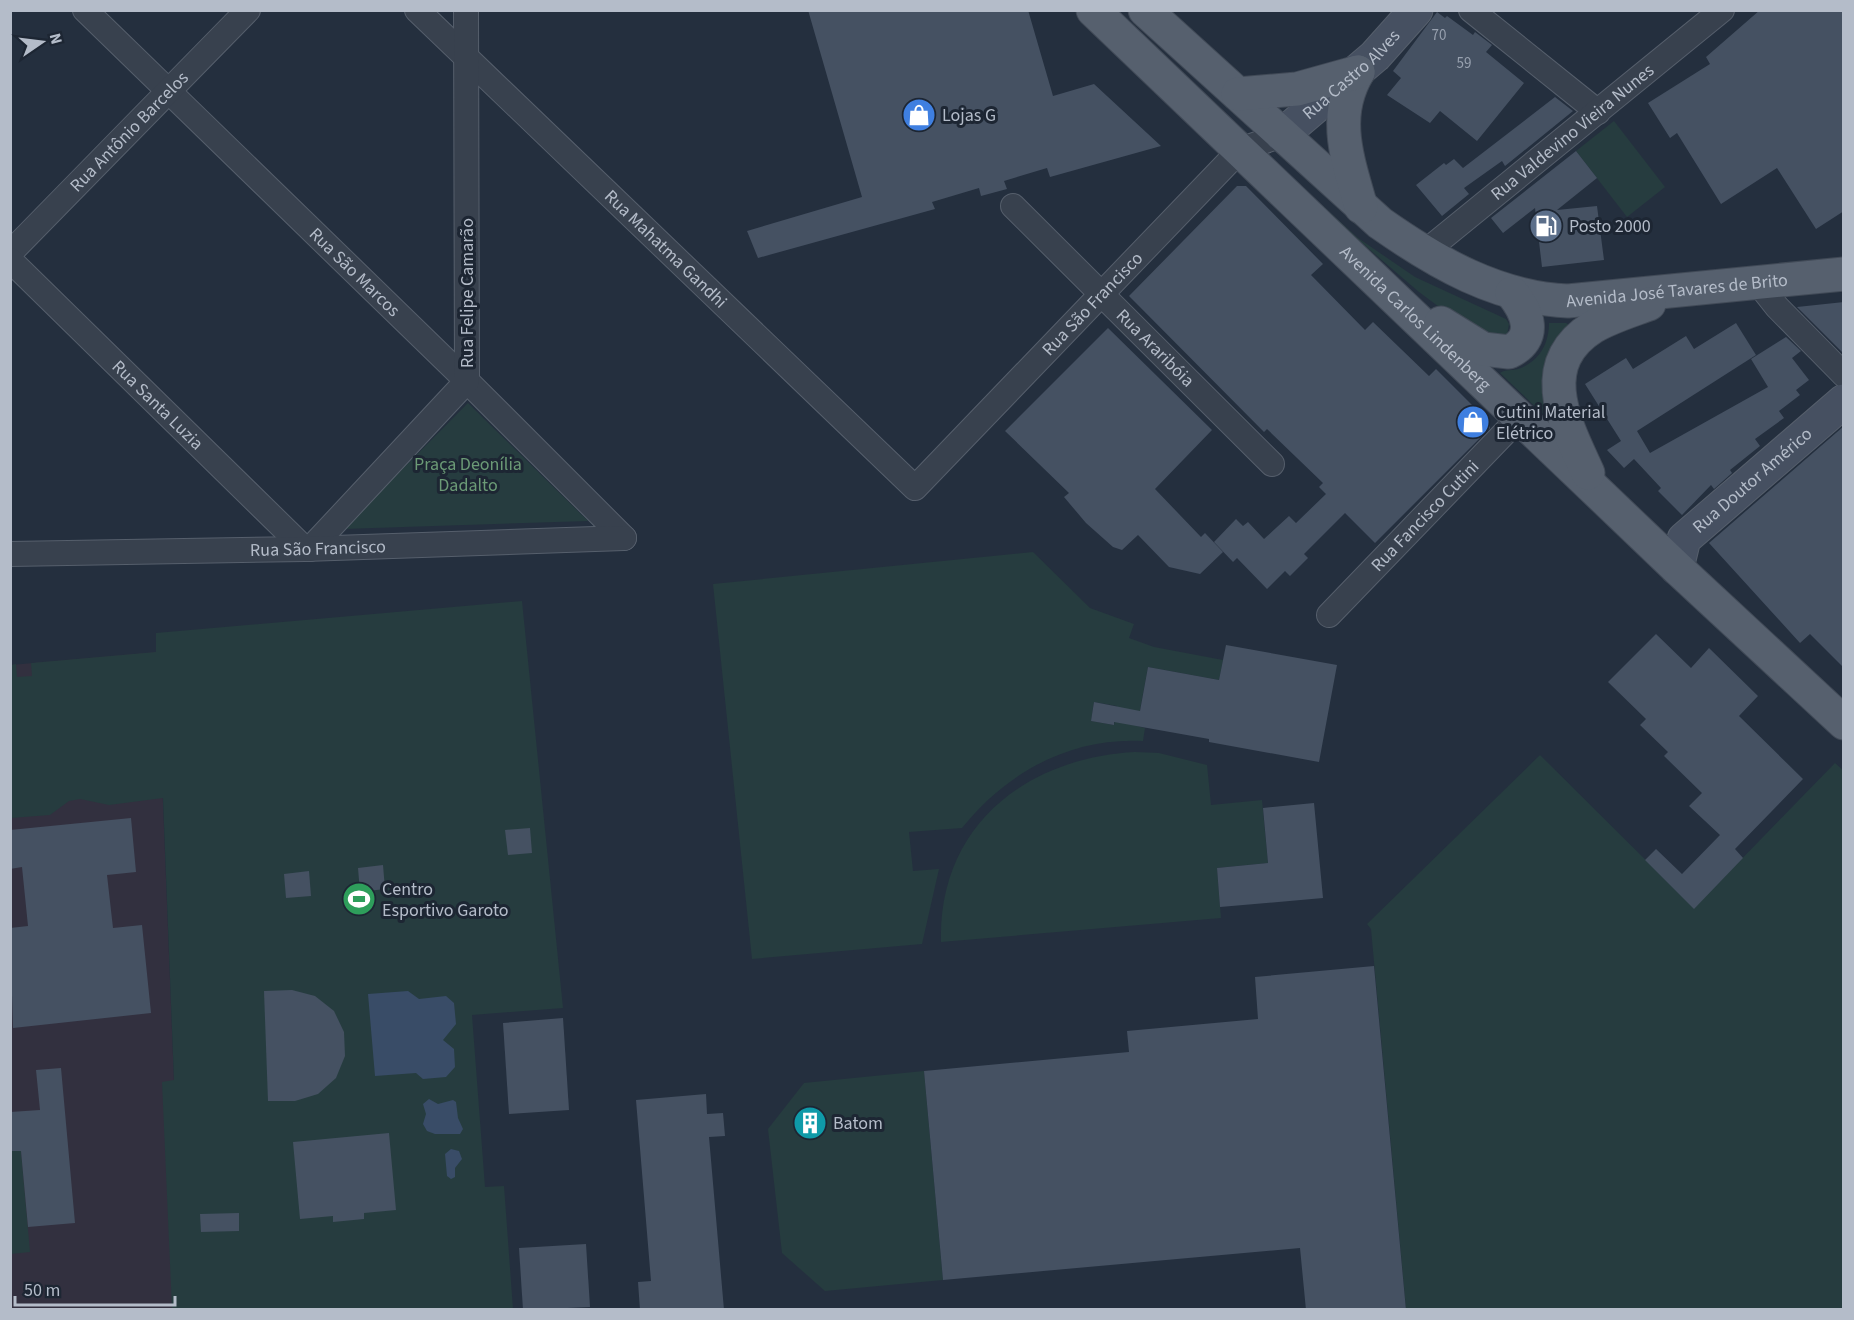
<svg xmlns="http://www.w3.org/2000/svg" width="1854" height="1320" viewBox="0 0 1854 1320" font-family="'Source Sans 3',sans-serif">
<style>
.medical{fill:#32303f}
.green{fill:#263c3f;fill-rule:evenodd}
.water{fill:#394c67}
.building{fill:#455162}
.lines{fill:none;stroke-linecap:round;stroke-linejoin:round}
.street-casing{stroke:#565f6c;stroke-width:26}
.secondary-casing{stroke:#565f6c;stroke-width:35}
.primary-casing{stroke:#414a57;stroke-width:35}
.street{stroke:#38414e;stroke-width:24}
.secondary{stroke:#465061;stroke-width:33}
.primary{stroke:#56606e;stroke-width:33}
.labels{text-anchor:middle;stroke-width:6;stroke-linejoin:round;paint-order:stroke}
.number-label{font-size:15px;fill:#98a1af}
.street-label{font-size:18px;fill:#b4bcc9;stroke:#1d2633}
.poi-label{font-size:18px;fill:#b4bcc9;stroke:#1d2633;text-anchor:start}
.park-label{font-size:18px;fill:#6b9a76;stroke:#1d2633}
</style>
<rect width="100%" height="100%" fill="#242f3e"/>
<!-- medical -->
<polygon class="medical" points="157,652 183,1309 11,1310 11,665"/>
<!-- green -->
<g class="green">
<polygon points="1614,121 1665,187 1627,217 1576,151"/>
<polygon points="1322,205 1358,238 1415,277 1506,319 1509,324 1507,335 1500,339 1450,315 1419,292 1320,207"/>
<path d="M1549 323H1566L1571 326 1548 411 1543 414 1500 373C1505 369 1512 371 1518 369 1539 362 1549 344 1549 323Z"/>
<polygon points="468,403 588,521 343,529"/>
<path d="M1033 552 1090 608 1134 624 1129 638 1154 647 1223 660 1219 680 1148 667 1137 726 1145 728 1143 741C1070 737 1006 773 962 828L909 832 913 871 939 869 922 944 752 959 713 584ZM1094 702 1117 706 1114 725 1091 721Z"/>
<polygon points="522,601 563,1008 472,1015 485,1187 504,1186 513,1309 172,1309 162,1082 174,1080 163,798 109,805 80,799 69,801 50,815 11,818 11,665 16,664 17,677 32,676 31,663 156,652 156,633"/>
<path d="M1135 752 1159 753 1207 765 1211 805 1262 800 1268 863 1217 868 1221 918 941 942C938 827 1025 758 1135 752Z"/>
<polygon points="1540,755 1694,908 1835,763 1844,771 1843,1309 1406,1309 1371,929 1367,924"/>
<path d="M924 1071 943 1280 825 1291 782 1253 768 1129 804 1083ZM809 1113 820 1120 819 1128 813 1134 805 1132 800 1125 802 1117Z"/>
<polygon points="11,1151 21,1151 30,1252 11,1254"/>
</g>
<!-- water -->
<g class="water">
<polygon points="408,991 419,999 446,996 454,1003 456,1024 443,1040 454,1049 455,1067 446,1077 423,1079 416,1073 375,1076 368,994"/>
<polygon points="429,1099 438,1104 453,1100 456,1102 458,1118 463,1129 460,1134 435,1134 427,1131 423,1124 426,1114 423,1104"/>
<polygon points="451,1149 459,1151 462,1159 455,1168 455,1177 451,1179 447,1176 445,1154"/>
</g>
<!-- building -->
<g class="building">
<polygon points="808,10 1028,10 1053,96 1094,84 1161,146 1050,177 1047,168 1004,181 1007,189 981,196 979,188 932,202 935,209 758,258 747,231 862,197"/>
<polygon points="1760,10 1844,10 1844,211 1816,229 1777,168 1721,204 1677,133 1670,138 1648,103 1710,64 1706,57"/>
<polygon points="1437,12 1445,18 1447,16 1473,35 1475,32 1492,45 1486,52 1524,83 1477,141 1440,111 1430,123 1387,95 1401,78 1393,71"/>
<polygon points="1555,97 1573,111 1505,166 1502,161 1464,188 1469,194 1442,216 1416,185 1444,163 1446,165 1454,159 1463,168"/>
<polygon points="1576,151 1597,178 1557,210 1597,206 1604,260 1542,267 1535,208 1503,233 1491,218"/>
<polygon points="1237,186 1246,186 1323,264 1311,275 1365,330 1373,322 1429,376 1436,369 1489,422 1490,428 1375,543 1345,513 1304,554 1308,558 1290,576 1285,571 1267,589 1237,558 1233,562 1214,542 1236,519 1243,526 1248,522 1264,539 1289,516 1296,523 1326,494 1319,487 1323,483 1267,429 1264,432 1129,296"/>
<polygon points="1844,302 1844,354 1797,307"/>
<polygon points="1736,323 1756,355 1637,431 1650,453 1768,387 1751,359 1786,337 1801,351 1792,358 1809,380 1796,390 1800,395 1779,411 1784,418 1755,439 1760,446 1730,470 1732,473 1714,489 1711,485 1682,515 1658,491 1661,488 1634,459 1624,468 1607,450 1621,441 1585,384 1626,358 1633,369 1686,336 1694,349"/>
<polygon points="1108,328 1212,430 1155,489 1201,537 1205,533 1223,552 1200,574 1169,567 1138,535 1122,550 1113,547 1086,523 1064,497 1069,493 1005,431"/>
<polygon points="1844,426 1844,668 1810,634 1800,643 1709,543"/>
<polygon points="1656,634 1691,668 1709,648 1758,696 1739,716 1803,779 1735,849 1743,858 1694,909 1645,860 1656,849 1682,874 1720,835 1689,806 1702,793 1664,756 1668,752 1640,725 1646,719 1608,682"/>
<polygon points="1226,645 1337,665 1319,762 1209,742 1209,739 1114,722 1114,725 1091,721 1094,702 1140,711 1148,667 1219,680"/>
<polygon points="1314,803 1323,898 1220,907 1217,868 1268,863 1263,808"/>
<polygon points="131,818 136,872 107,875 113,928 142,925 151,1013 13,1028 10,928 28,926 22,867 10,869 10,830"/>
<polygon points="530,828 532,853 508,855 505,830"/>
<polygon points="383,865 385,889 360,892 358,868"/>
<polygon points="309,871 311,896 286,898 284,874"/>
<polygon points="1374,966 1406,1310 1306,1310 1300,1248 943,1280 924,1071 1129,1052 1127,1031 1258,1019 1255,977"/>
<polygon points="292,990 315,996 334,1011 344,1032 345,1056 336,1078 318,1094 295,1101 268,1101 264,991"/>
<polygon points="563,1018 569,1110 509,1114 503,1023"/>
<polygon points="61,1068 75,1223 28,1227 21,1151 10,1151 10,1112 40,1110 36,1070"/>
<polygon points="706,1094 707,1114 723,1113 725,1136 709,1137 724,1310 640,1310 638,1282 651,1281 636,1100"/>
<circle cx="810" cy="1124" r="10"/>
<polygon points="389,1133 396,1210 364,1213 364,1219 333,1222 333,1216 300,1219 293,1142"/>
<polygon points="239,1213 239,1231 201,1232 200,1214"/>
<polygon points="586,1244 590,1307 523,1310 519,1248"/>
</g>
<g class="lines">
<!-- street casing -->
<g class="street-casing">
<g id="street">
<path id="s1" d="M85 10 467 381 624 538"/>
<path id="s2" d="M417 10 915 488 1240 150 1282 135"/>
<polyline points="1471,10 1598,112"/>
<path id="s3" d="M1013 206 1272 464"/>
<path id="s4" d="M1425 252 1722 10"/>
<path id="s5" d="M10 253 248 10"/>
<path id="s6" d="M10 260 305 549"/>
<polyline points="1758,283 1777,307 1844,375"/>
<polyline points="310,549 467,381 466,10"/>
<path id="s7" d="M10 554 305 549 624 538"/>
<path id="s8" d="M1329 615 1520 417"/>
</g>
</g>
<!-- secondary casing -->
<g class="secondary-casing">
<g id="secondary">
<path id="s9" d="M1282 135 1375 56 1416 10"/>
<path id="s10" d="M1677 568 1684 539 1844 401"/>
</g>
</g>
<!-- primary casing -->
<g class="primary-casing">
<g id="primary">
<path id="s11" d="M1093 10 1677 568 1844 723"/>
<path id="s12" d="M1145 10 1380 223C1437 263 1497 298 1568 301L1844 274"/>
<path d="M1358 72C1331 117 1348 160 1361 207"/>
<polyline points="1238,94 1297,89 1358,72"/>
<path d="M1441 323 1483 349 1509 352C1538 338 1528 313 1512 293"/>
<path d="M1588 473C1566 425 1533 365 1593 327 1610 317 1630 311 1649 304"/>
</g>
</g>
<!-- street -->
<use href="#street" class="street"/>
<!-- secondary -->
<use href="#secondary" class="secondary"/>
<!-- primary -->
<use href="#primary" class="primary"/>
</g>
<!-- icons -->
<defs>
<g id="shop-disc" transform="scale(1.725)"><circle r="9.5" fill="#3f7fe0" stroke="#1d2633"/><path d="M-5-2.5h2.3a2.7 3.5 0 0 1 5.4 0H5L5.5 6h-11ZM-1.5-2.5h3a1.5 2.3 0 0 0-3 0Z" fill="#fff"/></g>
<g id="fuel-disc" transform="scale(1.725)"><circle r="9.5" fill="#5c6f8a" stroke="#1d2633"/><path d="M-5.5-6h7V0h2V4h1.3V-2.5L3-4.5l.8-.8L6-3V5H2.5V1h-1V6h-7ZM-4.2-4.7v3.2H.2V-4.7Z" fill="#fff"/></g>
<g id="stadium-disc" transform="scale(1.725)"><circle r="9.5" fill="#2e9e5b" stroke="#1d2633"/><path d="M0-5a6.5 5 0 1 0 0 10a6.5 5 0 1 0 0-10ZM-3.5-1.8h7v3.6h-7Z" fill="#fff"/></g>
<g id="building-disc" transform="scale(1.725)"><circle r="9.5" fill="#0f9aa8" stroke="#1d2633"/><path d="M-4-6H4V6H1V3H-1V6H-4ZM-2.5-4.3h1.7v1.8h-1.7ZM.8-4.3h1.7v1.8H.8ZM-2.5-1h1.7V.8h-1.7ZM.8-1h1.7V.8H.8Z" fill="#fff"/></g>
</defs>
<g fill-rule="evenodd">
<use href="#shop-disc" x="919" y="115"/>
<use href="#fuel-disc" x="1546" y="226"/>
<use href="#shop-disc" x="1473" y="422"/>
<use href="#stadium-disc" x="359" y="899"/>
<use href="#building-disc" x="810" y="1123"/>
</g>
<g class="labels">
<!-- number labels -->
<g class="number-label">
<text x="1439" y="40">70</text>
<text x="1464" y="68">59</text>
</g>
<!-- street labels -->
<g class="street-label">
<text dy="6" stroke="none"><textPath href="#s9" startOffset="92">Rua Castro Alves</textPath></text>
<text dy="6" stroke="none"><textPath href="#s4" startOffset="190">Rua Valdevino Vieira Nunes</textPath></text>
<text dy="6" stroke="none"><textPath href="#s5" startOffset="170">Rua Antônio Barcelos</textPath></text>
<text dy="6" stroke="none"><textPath href="#s2" startOffset="345">Rua Mahatma Gandhi</textPath></text>
<text dy="6" stroke="none"><textPath href="#s1" startOffset="376">Rua São Marcos</textPath></text>
<text dy="6" stroke="none"><textPath href="#s12" startOffset="633">Avenida José Tavares de Brito</textPath></text>
<text transform="translate(467 293) rotate(-90)" y="6">Rua Felipe Camarão</text>
<text dy="6" stroke="none"><textPath href="#s2" startOffset="946">Rua São Francisco</textPath></text>
<text dy="6" stroke="none"><textPath href="#s11" startOffset="446">Avenida Carlos Lindenberg</textPath></text>
<text dy="6" stroke="none"><textPath href="#s3" startOffset="201">Rua Araribóia</textPath></text>
<text dy="6" stroke="none"><textPath href="#s6" startOffset="207">Rua Santa Luzia</textPath></text>
<text dy="6" stroke="none"><textPath href="#s10" startOffset="120">Rua Doutor Américo</textPath></text>
<text dy="6" stroke="none"><textPath href="#s8" startOffset="138">Rua Fancisco Cutini</textPath></text>
<text dy="6" stroke="none"><textPath href="#s7" startOffset="308">Rua São Francisco</textPath></text>
</g>
<!-- poi labels -->
<g class="poi-label">
<text x="942" y="121">Lojas G</text>
<text x="1569" y="232">Posto 2000</text>
<text x="1496" y="418">Cutini Material<tspan x="1496" dy="21">Elétrico</tspan></text>
<text x="382" y="895">Centro<tspan x="382" dy="21">Esportivo Garoto</tspan></text>
<text x="833" y="1129">Batom</text>
</g>
<!-- park labels -->
<g class="park-label">
<text x="468" y="470">Praça Deonília<tspan x="468" dy="21">Dadalto</tspan></text>
</g>
</g>
<!-- border -->
<rect width="1854" height="1320" fill="none" stroke="#b4bcc9" stroke-width="24"/>
<!-- north arrow -->
<g transform="translate(42 42) rotate(76)" stroke="#1d2633" stroke-width="4.5" paint-order="stroke">
<path d="M0-4.5L10 22L0 15L-10 22Z" fill="#b4bcc9"/>
<text y="-9" font-size="16" font-weight="bold" text-anchor="middle" fill="#b4bcc9">N</text>
</g>
<!-- scale -->
<path d="M15 1296v9h160v-9" fill="none" stroke="#b4bcc9" stroke-width="3"/>
<text x="24" y="1296" font-size="18" fill="#b4bcc9" stroke="#1d2633" stroke-width="4.5" paint-order="stroke">50 m</text>
</svg>
